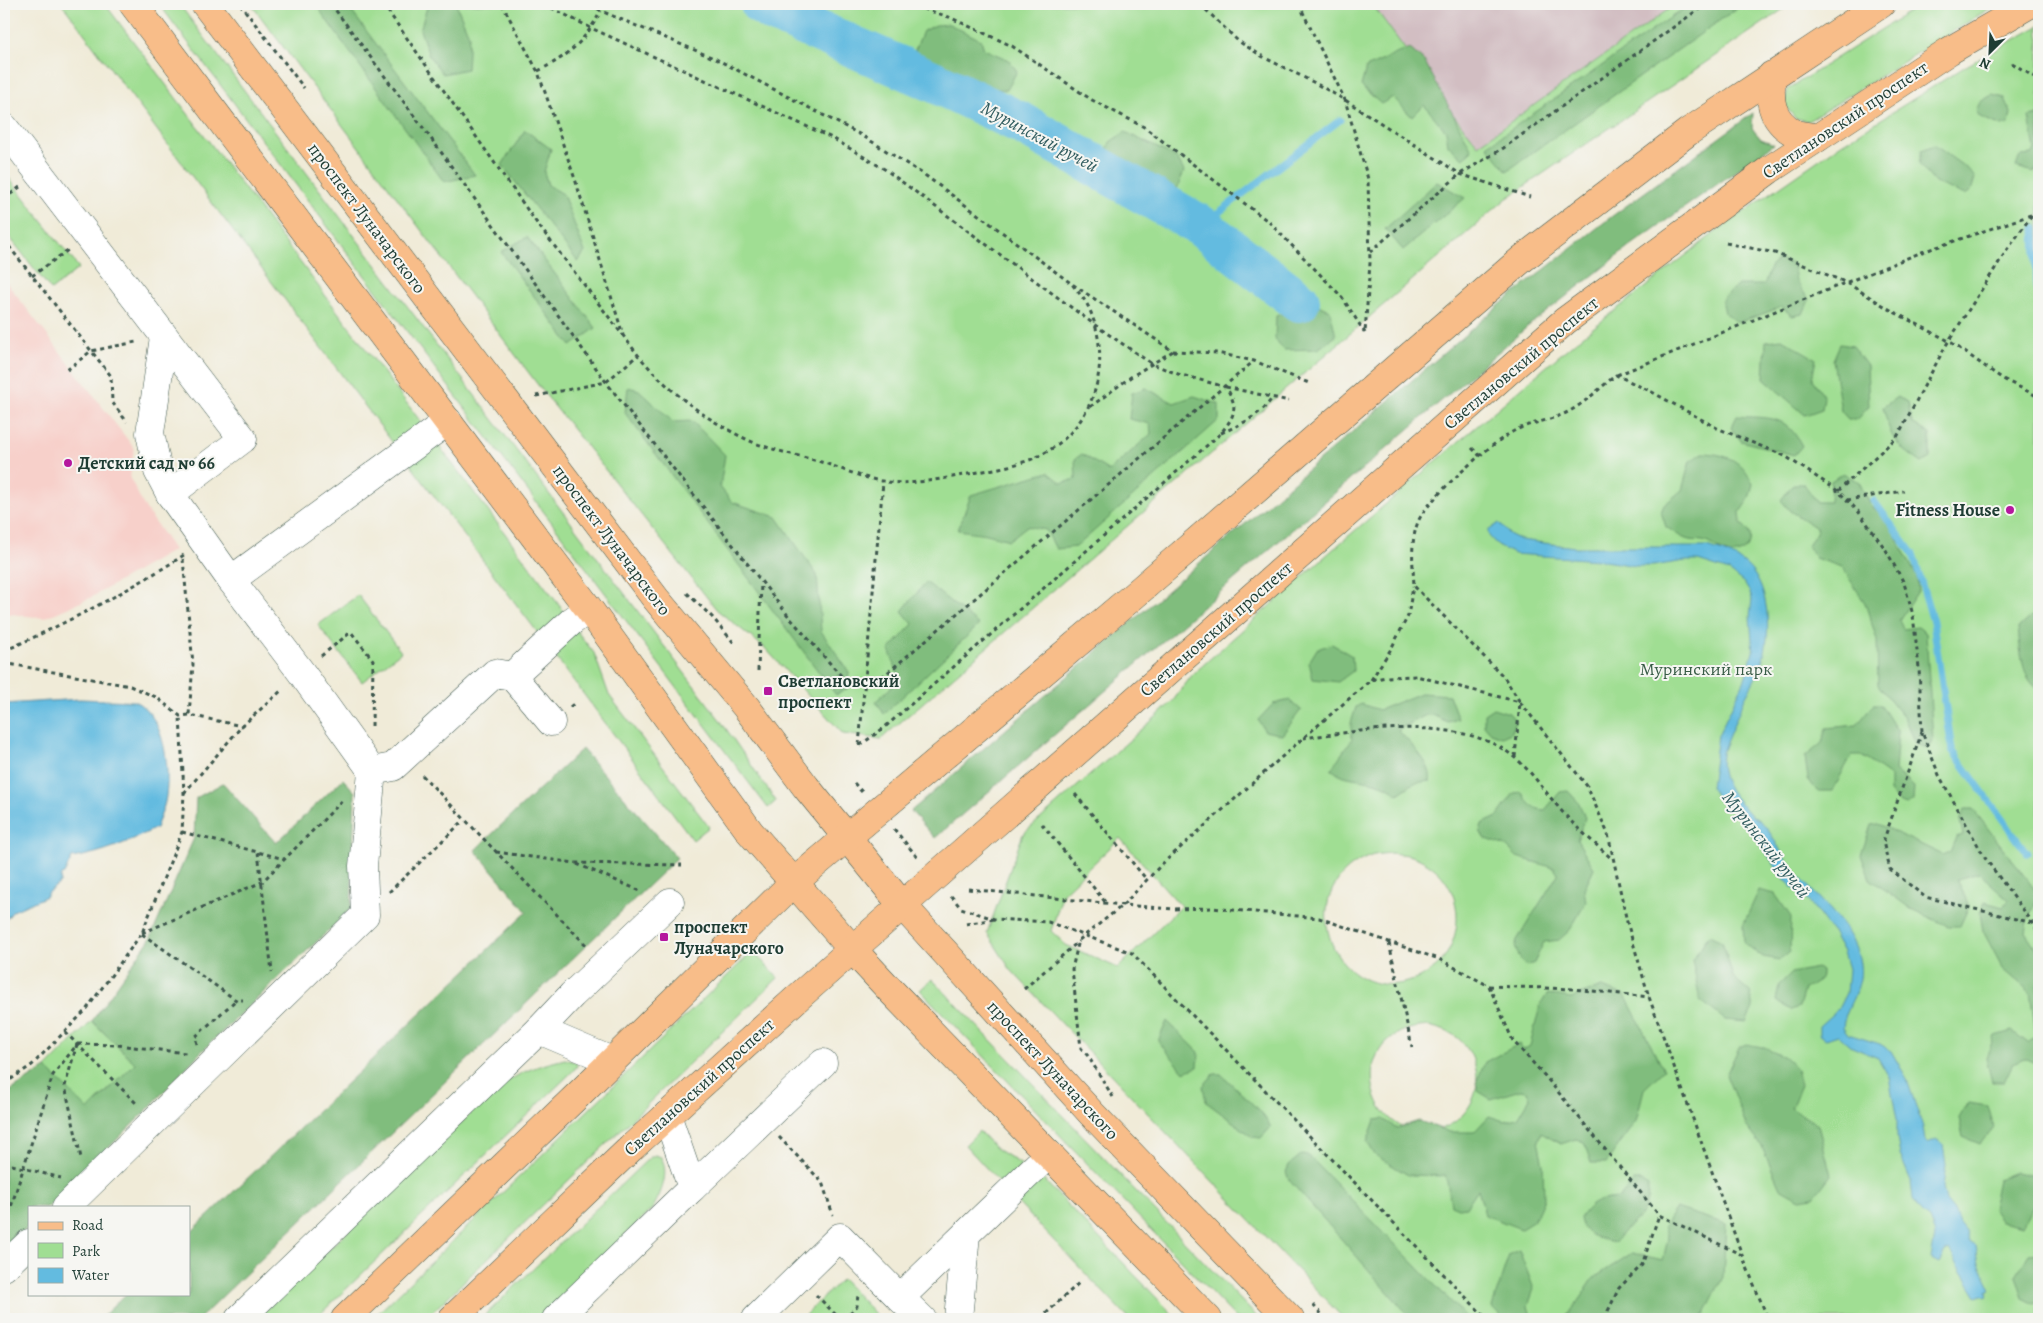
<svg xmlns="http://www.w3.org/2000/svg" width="2043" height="1323" viewBox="0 0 2043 1323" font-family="Alegreya,serif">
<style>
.built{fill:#f7d0ca}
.industrial{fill:#d2bec2}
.green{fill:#a0de93;stroke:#608e64;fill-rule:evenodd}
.forest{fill:#80bd7d;stroke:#507d58}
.water{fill:#63bbe0;stroke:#417c8a}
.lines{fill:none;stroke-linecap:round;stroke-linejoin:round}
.stream{stroke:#63bbe0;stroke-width:7}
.river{stroke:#63bbe0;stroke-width:42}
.minor-casing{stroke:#3e574d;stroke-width:29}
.major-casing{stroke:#3e574d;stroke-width:29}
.path{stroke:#3e574d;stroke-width:3;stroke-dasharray:4 4;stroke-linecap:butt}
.minor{stroke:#fff;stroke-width:28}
.major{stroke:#f8bd89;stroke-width:28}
.poi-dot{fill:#b5179e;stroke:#f6f6f2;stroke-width:2}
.labels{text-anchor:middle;stroke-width:4;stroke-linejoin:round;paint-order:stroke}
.street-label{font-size:18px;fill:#1f3d34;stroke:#f6f6f2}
.poi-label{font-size:18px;font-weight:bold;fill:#1f3d34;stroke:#f6f6f2;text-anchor:start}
.park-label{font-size:18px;fill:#395d47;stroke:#f6f6f2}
.water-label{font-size:19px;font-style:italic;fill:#305c5f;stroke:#f6f6f2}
</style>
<rect width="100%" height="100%" fill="#f6f6f2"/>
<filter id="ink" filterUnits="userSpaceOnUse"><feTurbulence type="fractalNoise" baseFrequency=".02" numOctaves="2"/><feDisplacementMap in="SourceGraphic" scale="10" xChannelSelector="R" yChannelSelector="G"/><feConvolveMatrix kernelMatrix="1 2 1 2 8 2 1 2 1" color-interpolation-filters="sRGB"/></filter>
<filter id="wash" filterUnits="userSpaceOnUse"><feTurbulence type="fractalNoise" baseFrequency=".0096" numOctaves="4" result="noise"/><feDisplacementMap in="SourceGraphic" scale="20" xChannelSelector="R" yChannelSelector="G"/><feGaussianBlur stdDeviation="1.12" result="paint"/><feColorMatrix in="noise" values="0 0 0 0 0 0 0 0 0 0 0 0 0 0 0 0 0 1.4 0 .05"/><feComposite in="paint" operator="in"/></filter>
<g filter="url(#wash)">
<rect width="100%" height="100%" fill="#f0ebd8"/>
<!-- built -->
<polygon class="built" points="4,279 134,448 130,478 144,506 174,550 90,598 44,618 4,613"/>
<!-- industrial -->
<polygon class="industrial" points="1372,4 1676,4 1478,145 1448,108"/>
<!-- green -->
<g class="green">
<polygon points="62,4 105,4 421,422 411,436 396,447"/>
<polygon points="159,4 179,4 720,720 776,801 768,808"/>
<polygon points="251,4 1372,4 1448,108 1478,145 1676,4 1791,4 1506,199 881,739 843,734 765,648 717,610 541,389"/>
<polygon points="1921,4 1997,4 1808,121 1795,118 1784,104 1788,89"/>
<path d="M2039 26V1319H1344L1011 970 987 933 1023 834 1157 716 1172 702 1193 674 1330 552 1575 342 1722 227 1840 145 1966 66ZM1120 838 1181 906 1118 968 1066 945 1051 931 1063 893ZM1390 853C1397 854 1406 854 1412 856 1455 871 1469 918 1446 955 1438 968 1427 975 1414 980 1335 1009 1288 891 1368 857 1374 854 1383 854 1390 853ZM1429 1026C1440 1029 1452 1032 1460 1040 1480 1060 1483 1091 1465 1112 1455 1125 1441 1131 1425 1130 1419 1130 1412 1131 1407 1129 1368 1114 1358 1056 1397 1034 1407 1028 1418 1027 1429 1026Z"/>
<polygon points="4,172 79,268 51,290 4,230"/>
<polygon points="436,442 565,613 541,637 406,459"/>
<polygon points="358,595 401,652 362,682 318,625"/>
<polygon points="576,630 594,653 609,695 709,827 693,840 552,652"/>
<polygon points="753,951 778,978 425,1319 372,1319"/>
<polygon points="932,979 1259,1319 1237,1319 920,990"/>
<polygon points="92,1021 135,1063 88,1110 46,1068"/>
<path d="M565 1059 576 1062 577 1066 573 1071 315 1319H256L492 1093C518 1072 533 1067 565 1059Z"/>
<polygon points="979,1131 995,1148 1022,1165 1002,1185 965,1145"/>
<path d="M655 1155 661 1157C670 1174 661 1193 653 1208L538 1319H481L649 1158Z"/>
<polygon points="1039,1175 1177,1319 1129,1319 1014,1199"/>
<polygon points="842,1279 880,1319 807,1319 804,1316"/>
</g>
<!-- forest -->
<g class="forest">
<polygon points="315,4 346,4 475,175 444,182"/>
<polygon points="428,4 456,4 469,35 467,69 443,74 429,56 420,30"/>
<polygon points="1690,4 1743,4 1507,171 1487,146"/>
<polygon points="949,24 981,40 984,49 1009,60 1017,71 1007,90 967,86 919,64 915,50 923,31 936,25"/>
<polygon points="1409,48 1425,62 1472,150 1463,158 1448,145 1446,131 1424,105 1412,117 1393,97 1381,104 1361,86 1366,68"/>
<polygon points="1992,95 2005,98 2011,113 2009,124 2002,126 1980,117 1976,111 1980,102"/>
<polygon points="1753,113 1752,128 1761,139 1774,144 1633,244 1527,327 935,838 911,811 1502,303 1611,217"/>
<polygon points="2039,115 2039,166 2034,172 2016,167 2020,156 2033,155 2035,149 2029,117"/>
<polygon points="525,130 551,149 544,172 548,185 563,194 585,252 578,262 502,165"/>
<polygon points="1125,132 1176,157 1184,171 1176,192 1160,192 1111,166 1104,158 1110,142"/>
<polygon points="1934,145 1969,170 1975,178 1971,191 1965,195 1935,183 1919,164 1922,150"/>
<polygon points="1437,182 1465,198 1403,250 1385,229"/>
<polygon points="527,237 596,328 571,346 501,252"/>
<polygon points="1779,259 1793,264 1796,281 1809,300 1803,314 1792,316 1782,307 1737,323 1725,313 1722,299 1738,285 1764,285 1770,267"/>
<polygon points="1311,302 1330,310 1336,336 1318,349 1284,350 1275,339 1276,316"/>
<polygon points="1782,339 1816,359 1812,379 1824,397 1822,409 1805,415 1764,379 1766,341"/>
<polygon points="1840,344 1852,346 1867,366 1869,406 1858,419 1848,419 1841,411 1833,360"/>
<polygon points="628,387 639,390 673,422 692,421 725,455 720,487 732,502 777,517 817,575 821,631 849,672 847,689 836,695 625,413"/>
<polygon points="1146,388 1174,403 1194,396 1219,404 1219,420 1076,547 1056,549 1046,530 1027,526 1009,540 987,534 958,530 971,495 1048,472 1062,483 1076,479 1075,459 1082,454 1109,471 1151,434 1150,424 1129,419 1132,393"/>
<path d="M1897 397 1908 402 1912 423 1930 434V458L1922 463C1893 443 1892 441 1883 407Z"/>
<path d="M1737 416C1770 419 1785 413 1802 446L1794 455 1741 441 1731 428Z"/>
<path d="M1703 453C1728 454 1742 461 1753 484L1749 499 1740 512 1741 524C1762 537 1744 557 1731 554 1722 553 1714 545 1706 542 1701 540 1696 541 1690 540 1682 539 1673 531 1666 527L1661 512 1664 505 1682 490 1690 461Z"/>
<polygon points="1843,473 1859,482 1871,506 1886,517 1917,577 1918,591 1899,620 1903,629 1918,627 1926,633 1933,740 1928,748 1915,744 1904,717 1878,685 1877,640 1865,603 1842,567 1815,558 1808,546 1818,529 1790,511 1781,500 1793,484 1804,484 1817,502 1830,502 1831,481"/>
<polygon points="926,582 979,625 884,714 876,701 900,679 889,650 913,624 902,611"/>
<path d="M2031 616 2039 617V689C2021 680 2020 646 2018 628Z"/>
<polygon points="1332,644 1352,656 1353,671 1338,682 1313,679 1309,662 1317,649"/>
<path d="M1421 693 1449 695 1458 719 1448 722 1432 715H1426L1398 730C1409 743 1433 763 1430 781L1414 783 1398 794C1375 774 1349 784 1331 769L1352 739 1351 723 1356 707 1361 704 1379 710Z"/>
<polygon points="1290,700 1301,710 1282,735 1265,731 1258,720 1273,704"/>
<polygon points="1873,705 1881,705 1898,732 1895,771 1914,787 1913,801 1907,805 1900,803 1890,792 1890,776 1860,755 1852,755 1832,791 1817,791 1808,779 1805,757 1822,743 1826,728 1857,725"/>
<polygon points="1493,708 1509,713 1516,721 1512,732 1502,737 1491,733 1484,725 1484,714"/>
<polygon points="582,749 677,858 199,1319 100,1319 126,1294 189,1294 189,1234 527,912 475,850"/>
<polygon points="343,779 355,792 351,909 199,1054 145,1112 48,1207 29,1207 29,1226 4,1251 4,1095 46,1068 89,1110 135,1063 92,1021 150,939 194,838 196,798 223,783 276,843"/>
<path d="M1568 791 1579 803 1585 818 1577 840 1594 868 1584 889 1586 902 1570 930 1559 940 1544 942 1534 963 1527 966 1521 961 1515 947 1517 940 1558 874 1554 868 1517 857 1506 846 1484 838 1480 831 1482 824 1497 817 1514 793 1522 792C1528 803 1531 809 1545 810L1560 792Z"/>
<polygon points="1965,809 1973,809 2039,895 2029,916 2026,933 2039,953 2039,1065 2024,1058 2013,1063 2004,1082 1992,1082 1986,1058 1995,1036 2012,1031 2028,1043 2036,1035 2030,992 2003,969 1983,931 1980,913 1985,902 2003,907 2009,900 1979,873 1957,879 1969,906 1960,926 1948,926 1911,909 1870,879 1861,855 1871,825 1878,824 1943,855 1950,852 1956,837 1963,835 1960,821"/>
<polygon points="1759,890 1775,894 1791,917 1790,952 1780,960 1763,957 1744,943 1743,925"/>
<polygon points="1709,935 1722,941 1733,977 1750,992 1753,1008 1746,1022 1725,1020 1700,1000 1692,960"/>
<path d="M1817 968 1821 971C1822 983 1813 985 1804 989L1799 1007 1791 1010 1776 1001 1779 985 1791 973Z"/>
<polygon points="1602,987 1625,995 1664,1070 1644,1089 1636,1121 1606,1163 1591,1163 1584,1142 1576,1139 1561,1144 1541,1133 1538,1141 1543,1164 1544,1199 1534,1221 1521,1229 1485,1215 1478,1189 1466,1207 1458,1208 1451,1205 1446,1176 1408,1175 1375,1155 1367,1142 1375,1120 1383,1119 1397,1128 1419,1121 1450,1132 1474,1132 1489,1116 1504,1121 1518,1118 1530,1098 1527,1091 1520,1090 1491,1099 1478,1091 1476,1083 1485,1062 1519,1044 1523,1050 1530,1046 1540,1006 1547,994 1571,998"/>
<polygon points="1167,1021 1199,1052 1198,1067 1184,1072 1158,1041"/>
<polygon points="1746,1044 1762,1047 1785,1057 1797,1069 1801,1085 1791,1108 1818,1125 1831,1175 1814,1197 1800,1199 1780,1188 1761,1145 1747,1127 1726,1075 1739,1047"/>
<polygon points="1214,1074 1221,1074 1261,1112 1271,1127 1261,1138 1253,1137 1206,1102 1203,1086"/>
<polygon points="1968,1103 1988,1106 1994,1127 1980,1144 1963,1137 1959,1118"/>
<polygon points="1301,1155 1309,1156 1468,1319 1412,1319 1289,1180 1286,1172 1289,1165"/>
<path d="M2015 1172 2037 1176C2043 1196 2031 1209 2022 1226L2001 1221 1992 1209 1998 1179Z"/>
<path d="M1634 1181H1642L1648 1186C1648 1223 1632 1217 1615 1242 1599 1239 1582 1236 1580 1218 1592 1200 1599 1200 1619 1198Z"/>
<polygon points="1676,1208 1726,1224 1723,1277 1702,1319 1559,1319 1569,1314 1594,1278 1632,1253 1663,1260 1668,1238 1664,1226"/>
<polygon points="1519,1250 1534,1289 1528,1306 1531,1316 1540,1319 1504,1319 1492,1307 1509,1255"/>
<polygon points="2039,1253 2039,1302 2035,1304 2023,1298 2016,1275 2029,1254"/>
</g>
<!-- water -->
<g class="water">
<path d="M1499 523 1509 534 1521 540 1575 547H1707C1721 551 1733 555 1745 564 1770 584 1772 634 1762 662 1758 675 1750 688 1744 700 1737 716 1730 733 1723 750 1716 780 1732 794 1751 815 1755 818 1760 820 1763 824 1775 837 1781 855 1792 868 1813 895 1846 918 1857 952 1869 987 1847 998 1843 1027L1848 1034 1880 1044 1891 1051 1906 1077 1923 1127 1925 1140 1928 1143 1936 1139 1943 1144 1946 1165 1943 1188 1946 1201 1954 1211 1959 1223 1967 1233 1969 1242 1976 1246 1979 1263 1991 1289 1987 1291 1988 1295 1985 1296 1983 1294 1977 1296 1949 1250 1945 1252 1939 1263 1931 1259 1935 1235 1929 1219 1922 1214 1913 1199 1911 1181 1900 1155 1897 1138V1120L1889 1077 1878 1058 1852 1047 1838 1035 1826 1039 1819 1035V1026L1838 1009 1846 993 1848 969 1843 952 1832 932 1811 904 1784 879 1752 832 1735 813 1717 799 1711 787 1718 735 1744 682 1753 652 1750 617 1752 599 1749 591 1744 583 1729 571 1698 561H1685L1653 566H1636L1598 560 1514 554 1498 546 1489 536 1488 531Z"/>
<path d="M80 699 134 701C166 715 171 772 165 802 163 811 159 819 156 828 129 842 103 853 72 858L64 874 61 875 60 883 47 893V896L13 911 4 922V704Z"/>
</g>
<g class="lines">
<!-- stream -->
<g class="stream">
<polyline points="1201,226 1340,120"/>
<polyline points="2035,228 2037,290 2039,295"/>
<polyline points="1874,501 1913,554 1933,622 1952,750 2027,853"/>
</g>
<!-- river -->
<polyline class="river" points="761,4 776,13 935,82 1021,123 1201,226 1299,301"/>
</g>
</g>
<g filter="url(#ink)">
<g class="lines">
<!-- minor casing -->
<g class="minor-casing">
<g id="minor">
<polyline points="4,127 243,439 170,494"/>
<polyline points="164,337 150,433 158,471 170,494 231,580 448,421"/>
<polyline points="231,580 301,672 372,771 393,767 495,673 512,676 551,722"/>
<polyline points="512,676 572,621 589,609"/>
<polyline points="539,1030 572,995 670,902"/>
<polyline points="692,1188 823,1063"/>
<polyline points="66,1207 365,915 363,866 372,771"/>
<polyline points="4,1267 29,1243"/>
<polyline points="900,1298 922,1319"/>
<polyline points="239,1319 539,1030 612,1061"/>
<polyline points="556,1319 692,1188 667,1115"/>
<polyline points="756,1319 840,1237 900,1298 966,1234"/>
<polyline points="958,1319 966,1234 1049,1154"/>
</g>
</g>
<!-- major casing -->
<g class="major-casing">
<g id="major">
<polyline points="133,4 589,609 750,832 852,949 893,993 1208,1319"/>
<polyline points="205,4 656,599 746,707 806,787 902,905 1092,1114 1290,1319"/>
<path d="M1772 75C1769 100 1770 119 1794 133 1800 136 1810 136 1817 138"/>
<polyline points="345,1319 579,1094 794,882 1131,598 1522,259 1688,132 1881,4"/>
<polyline points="452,1319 631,1148 804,992 1565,321 1769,170 1949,51 2030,4"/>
</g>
</g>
<!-- path -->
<g class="path">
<polyline points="240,4 304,88"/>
<polyline points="331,4 441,152 606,382 761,581 790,618 844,679 864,685 886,674 1254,361"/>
<path d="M383 4 536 222 638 355C668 391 706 420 748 440 770 450 797 455 821 462 841 468 861 478 882 481 907 486 943 479 968 474 992 469 1019 466 1041 455 1096 426 1114 361 1088 306 1084 298 1077 291 1072 284"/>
<polyline points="502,4 538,72 576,182 623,335"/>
<path d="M544 4 591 28 834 139 886 170 1095 325 1152 364 1178 374 1226 387C1239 408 1235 416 1220 434L885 727 859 746"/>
<polyline points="591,4 601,11 716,59 863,136 926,176 1072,284 1173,351 1217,353 1254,361 1309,383"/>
<polyline points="900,4 918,7 949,17 1012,46 1092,100 1144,127 1269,222 1342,297 1365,333"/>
<polyline points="1200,4 1238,41 1265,58 1313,82 1345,100 1460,174 1530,197"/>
<polyline points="1299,4 1345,100 1368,179 1370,263 1365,333"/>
<polyline points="2012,63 2039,80"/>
<path d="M538 71C570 55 583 43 601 11"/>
<polyline points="4,199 20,187"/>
<polyline points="4,240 111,376 112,402 127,422"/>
<polyline points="1726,243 1775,253 1847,283 1894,312 1949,341 2003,379 2039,397"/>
<polyline points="1370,252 1460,174 1502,149 1706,4"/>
<polyline points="32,276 68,250"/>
<polyline points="67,370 91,351 136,342"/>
<polyline points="1617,375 1922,252 2031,215"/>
<polyline points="1226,387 1289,401"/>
<polyline points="536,396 606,382 638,355"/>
<polyline points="1090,407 1132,376 1173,351"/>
<path d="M1221 433C1242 424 1260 416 1273 397"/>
<polyline points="1472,448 1480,456"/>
<polyline points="1838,491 1897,437 1945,347 2003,256 2039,205"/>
<polyline points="1847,500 1904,491"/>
<polyline points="183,559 193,664 189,715"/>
<polyline points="687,593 712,617 734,643"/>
<path d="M4 651C66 623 127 592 184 555"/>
<polyline points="321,656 351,632 373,660 372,727"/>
<polyline points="4,663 130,686 156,697 180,716 189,715 242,726"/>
<polyline points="758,671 761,582"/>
<polyline points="1371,680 1391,649 1408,616 1413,586"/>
<polyline points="570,707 576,702"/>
<polyline points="1922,732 1883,842 1890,869 1925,897 2033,923"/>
<path d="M1303 738C1365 730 1462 714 1514 757 1533 772 1550 799 1567 817 1581 832 1597 845 1612 859"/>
<polyline points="859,745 883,482"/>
<path d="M1515 757 1520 702 1504 677 1414 586C1413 564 1410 542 1418 522 1426 500 1492 442 1514 431 1531 422 1551 421 1568 412 1585 403 1601 387 1616 375L1652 392 1717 428 1785 456 1838 491 1858 511 1886 550 1904 583 1913 615 1919 668 1922 732 1939 775 1985 858 2033 923 2039 934"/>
<polyline points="422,775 588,947"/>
<polyline points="854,783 862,792"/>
<polyline points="184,793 242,726 282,690"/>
<polyline points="1075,794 1147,880"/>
<polyline points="1042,824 1106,903"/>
<polyline points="894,829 919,859"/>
<polyline points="182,832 284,859"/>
<polyline points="258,852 272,972"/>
<polyline points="496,852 575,863 682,865"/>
<polyline points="577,864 643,892"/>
<polyline points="968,889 1123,905 1173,909 1212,908 1319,918 1439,959 1489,986 1513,1041 1545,1076 1659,1215 1742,1255"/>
<polyline points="389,892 464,820"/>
<polyline points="951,896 961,908 994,919 1048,922 1132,953 1487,1319"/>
<polyline points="966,924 994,919"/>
<polyline points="142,933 262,882 344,799"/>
<polyline points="142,934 236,1000 243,1000"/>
<polyline points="1389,943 1412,1047"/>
<polyline points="1489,986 1573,989 1649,997"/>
<polyline points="1024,989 1079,941"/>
<polyline points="65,1032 136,1103"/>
<polyline points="77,1044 65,1086 81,1158"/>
<polyline points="78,1044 117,1045 186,1053"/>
<polyline points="197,1044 195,1037 236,1000"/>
<polyline points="4,1084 32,1065 86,1010 142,933 182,832 184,793 180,716"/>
<polyline points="1113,1097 1088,1056 1081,1048 1072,969 1079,940 1123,905 1162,864 1302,739 1371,680 1386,677 1416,676 1520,702 1587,786 1608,834 1627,922 1649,997 1742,1255 1768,1319"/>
<polyline points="779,1137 822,1182 833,1215"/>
<polyline points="4,1163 61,1178"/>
<polyline points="4,1229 53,1075 75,1047"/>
<polyline points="816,1295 840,1319"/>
<polyline points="1313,1305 1326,1319"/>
<polyline points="844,1319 857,1306 858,1293"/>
<polyline points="1040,1319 1081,1281"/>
<polyline points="1607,1319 1608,1311 1619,1288 1642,1265 1659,1215"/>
<polyline points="2031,1319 2039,1314"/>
</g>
<!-- minor -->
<use href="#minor" class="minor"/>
<!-- major -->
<use href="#major" class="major"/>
</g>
</g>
<!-- markers -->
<g class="poi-dot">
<circle cx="68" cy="463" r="5"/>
<circle cx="2010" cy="510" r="5"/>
<rect x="763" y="686" width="10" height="10" rx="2.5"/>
<rect x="659" y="932" width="10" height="10" rx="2.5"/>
</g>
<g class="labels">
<!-- street labels -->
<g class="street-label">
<text transform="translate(1845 120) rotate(-34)" y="6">Светлановский проспект</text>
<text transform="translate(367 218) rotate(53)" y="6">проспект Луначарского</text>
<text transform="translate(1521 363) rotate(-40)" y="6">Светлановский проспект</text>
<text transform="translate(612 540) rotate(53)" y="6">проспект Луначарского</text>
<text transform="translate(1216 629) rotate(-41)" y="6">Светлановский проспект</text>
<text transform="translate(1053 1070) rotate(47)" y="6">проспект Луначарского</text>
<text transform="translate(699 1087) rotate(-42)" y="6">Светлановский проспект</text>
</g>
<!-- poi labels -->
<g class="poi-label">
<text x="78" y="469">Детский сад № 66</text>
<text x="2000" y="516" text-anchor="end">Fitness House</text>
<text x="778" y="687">Светлановский<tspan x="778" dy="21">проспект</tspan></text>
<text x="674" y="933">проспект<tspan x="674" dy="21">Луначарского</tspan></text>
</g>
<!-- park labels -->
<g class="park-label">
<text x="1706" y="675">Муринский парк</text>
</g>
<!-- water labels -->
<g class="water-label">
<text transform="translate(1040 136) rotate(28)" y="7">Муринский ручей</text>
<text transform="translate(1767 844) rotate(52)" y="7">Муринский ручей</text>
</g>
</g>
<!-- margin -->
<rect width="2043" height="1323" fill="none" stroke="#f6f6f2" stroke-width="20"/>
<!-- legend -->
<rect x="28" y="1206" width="162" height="90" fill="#f6f6f2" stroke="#a0aca6"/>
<rect x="38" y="1222" width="25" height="8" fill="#f8bd89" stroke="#a0aca6"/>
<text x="72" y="1230" font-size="15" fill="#1f3d34">Road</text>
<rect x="38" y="1243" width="25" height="15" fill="#a0de93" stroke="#a0aca6"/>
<text x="72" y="1256" font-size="15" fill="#1f3d34">Park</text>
<rect x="38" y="1268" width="25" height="15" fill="#63bbe0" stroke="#a0aca6"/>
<text x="72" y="1280" font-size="15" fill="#1f3d34">Water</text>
<!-- north arrow -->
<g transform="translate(1990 52) rotate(204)" stroke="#f6f6f2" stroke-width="4" paint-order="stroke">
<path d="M0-4L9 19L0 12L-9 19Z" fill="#1f3d34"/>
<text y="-8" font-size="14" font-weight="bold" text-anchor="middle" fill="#1f3d34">N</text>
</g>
</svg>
